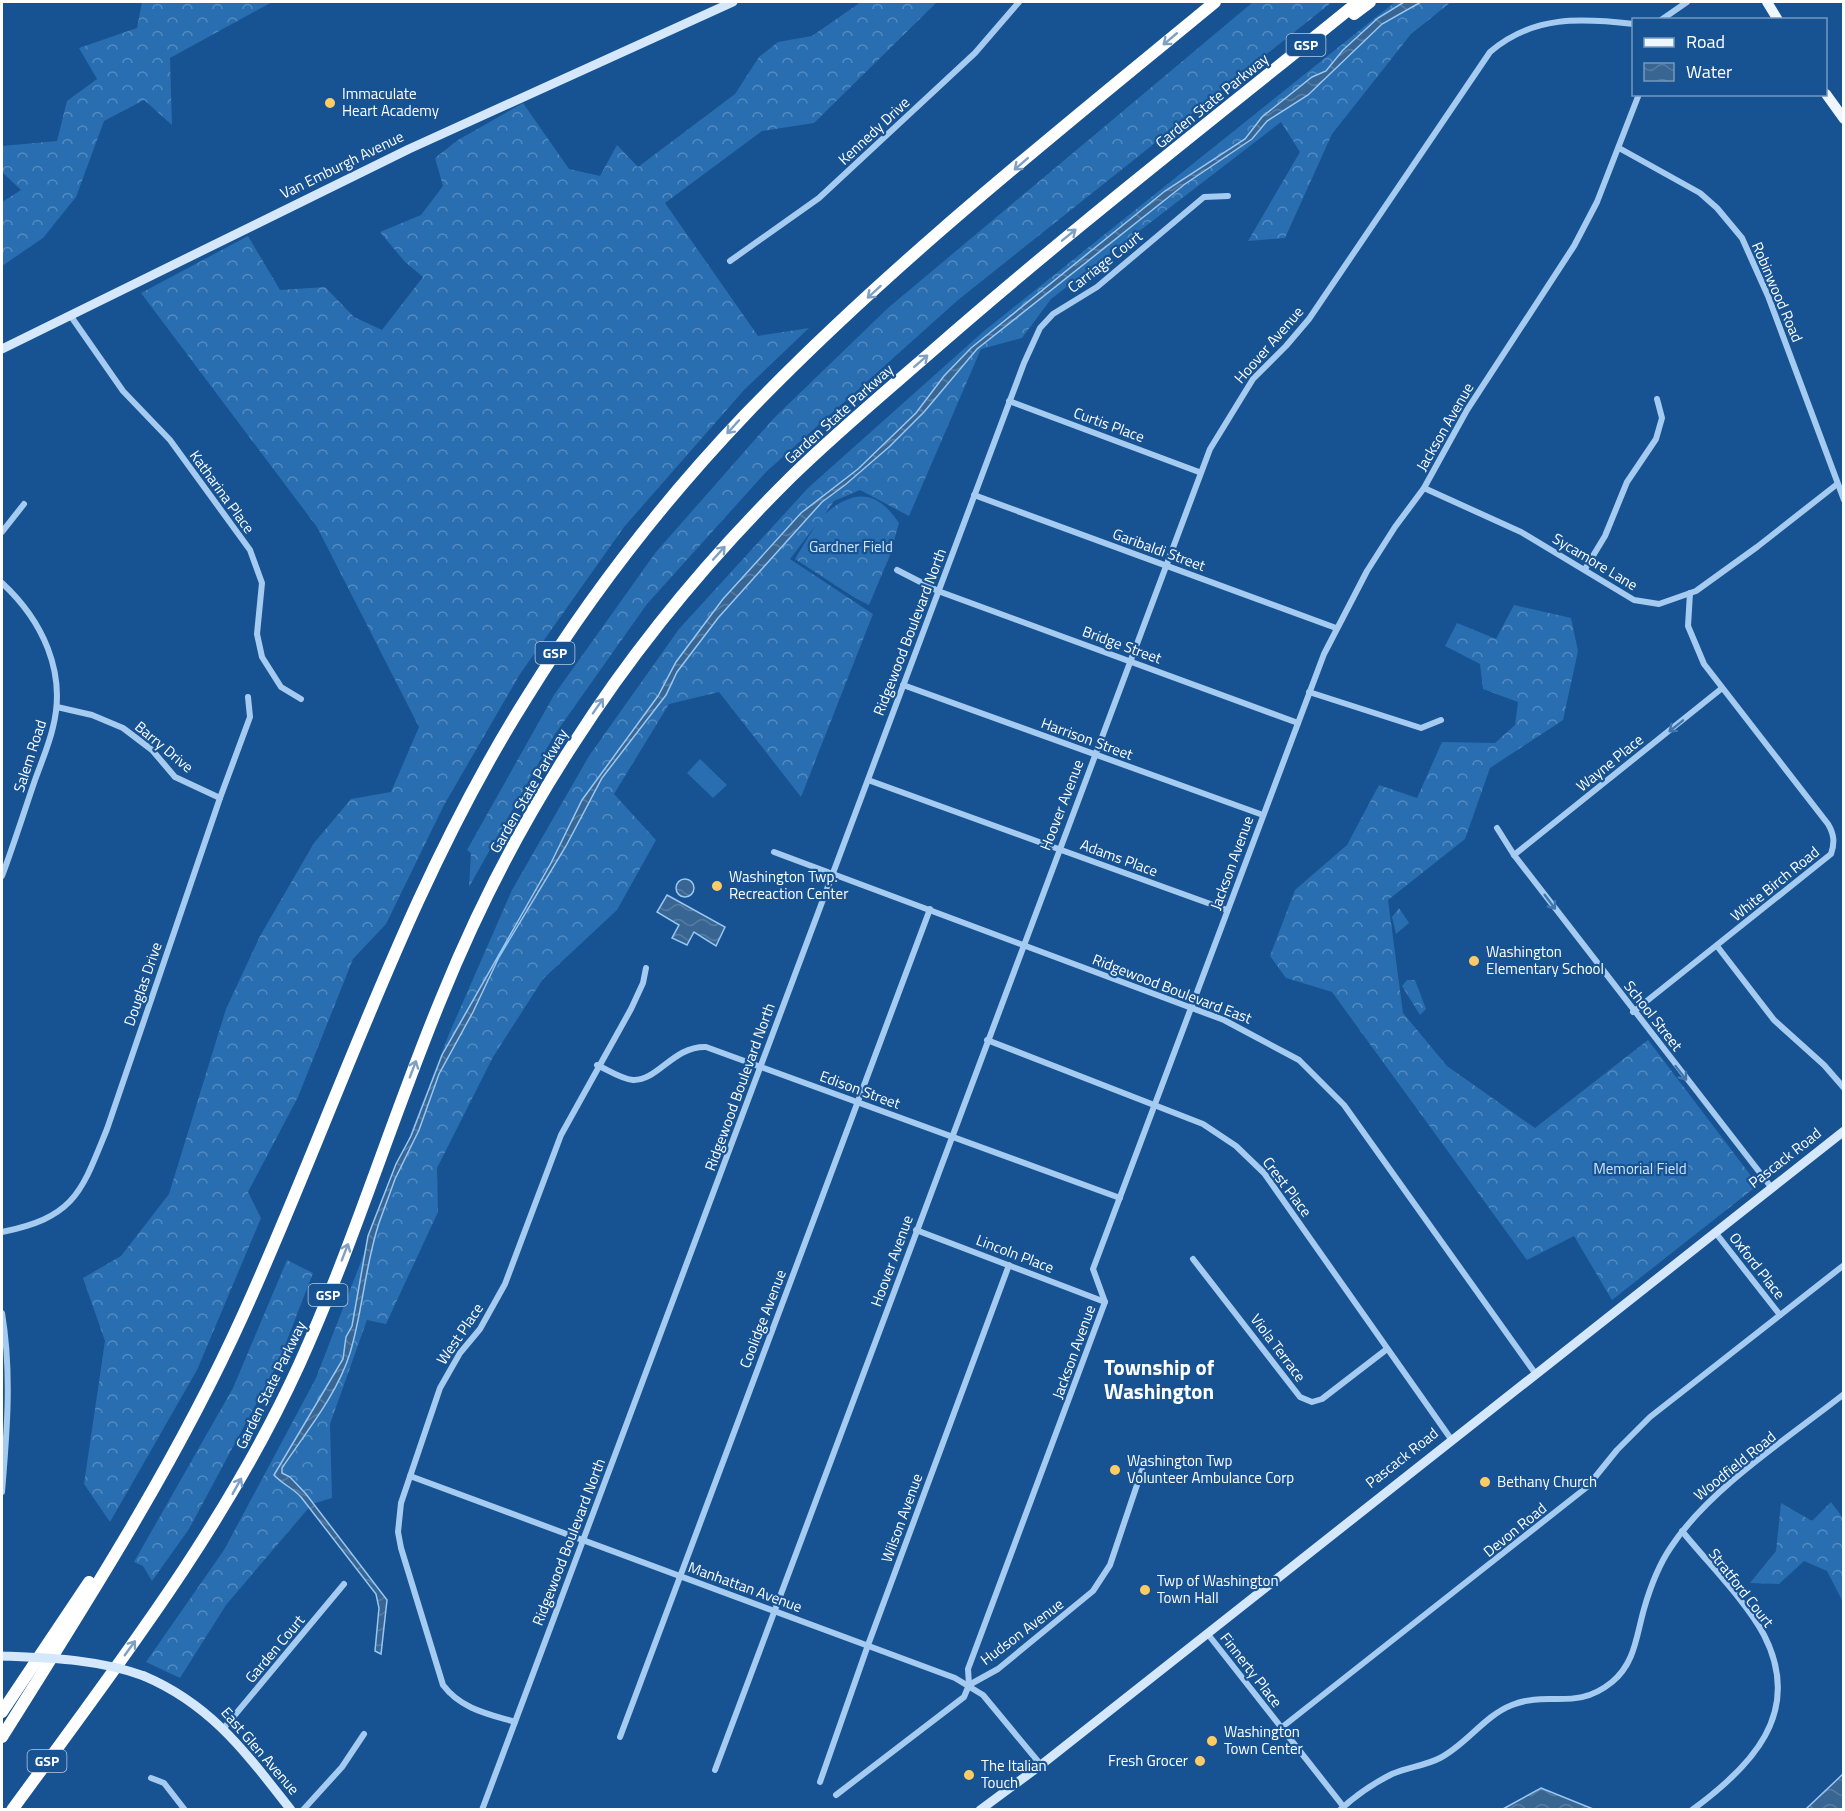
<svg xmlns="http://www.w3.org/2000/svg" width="1845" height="1811" viewBox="0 0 1845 1811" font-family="'Titillium Web',sans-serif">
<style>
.grass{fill:#296eb0}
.forest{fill:url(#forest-crowns)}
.water{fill:url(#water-waves);stroke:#98c7f3;stroke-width:1.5}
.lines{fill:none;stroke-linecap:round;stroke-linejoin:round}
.street{stroke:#a6cbf0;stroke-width:6}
.secondary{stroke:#d4e7fb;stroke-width:9}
.primary{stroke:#eff6ff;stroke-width:10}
.highway{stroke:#fff;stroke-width:12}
.secondary-bridge{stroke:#d4e7fb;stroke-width:9}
.oneway{stroke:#7fa0c3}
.oneway2{stroke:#4277ae}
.poi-dot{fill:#ffcb65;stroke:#175392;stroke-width:2}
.labels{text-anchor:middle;stroke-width:4.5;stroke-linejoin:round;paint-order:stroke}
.shield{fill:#175392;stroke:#b9cbde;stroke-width:1.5}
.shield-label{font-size:14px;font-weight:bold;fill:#fff}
.poi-label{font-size:15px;fill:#fff;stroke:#175392;text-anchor:start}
.street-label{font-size:15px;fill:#fff;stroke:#175392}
.park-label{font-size:15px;fill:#cde4fb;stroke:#175392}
.district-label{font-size:21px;font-weight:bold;fill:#fff;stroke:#175392}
</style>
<defs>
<pattern id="forest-crowns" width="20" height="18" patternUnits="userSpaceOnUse" patternTransform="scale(1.5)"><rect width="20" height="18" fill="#296eb0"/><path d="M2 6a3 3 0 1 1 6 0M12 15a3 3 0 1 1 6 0" fill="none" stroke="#548bc0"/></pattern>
<pattern id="water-waves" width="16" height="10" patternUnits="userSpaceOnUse" patternTransform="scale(1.5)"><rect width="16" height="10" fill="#396592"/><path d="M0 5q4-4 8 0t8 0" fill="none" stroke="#577ca2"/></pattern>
</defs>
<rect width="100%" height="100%" fill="#175392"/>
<!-- grass -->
<polygon class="grass" points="700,759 727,785 713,798 687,773"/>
<!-- forest -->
<g class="forest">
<polygon points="142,2 272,2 170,58 172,125 144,100 104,121 76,197 43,238 2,266 2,202 21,190 2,172 2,146 57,141 67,101 97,79 79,48 137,28"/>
<polygon points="861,2 937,2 814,123 762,131 665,203 758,336 809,328 744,390 624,527 520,674 444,805 386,924 353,959 298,1097 248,1192 261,1218 197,1370 110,1522 84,1484 105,1341 83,1278 121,1256 169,1194 226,1009 260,936 314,843 351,799 391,792 419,727 317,527 141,293 248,236 280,290 325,287 354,317 382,330 423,277 405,262 380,232 421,215 443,186 435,158 458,140 523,103 569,169 600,176 617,145 638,167 735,94 759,57 778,42 812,36"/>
<polygon points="1253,2 1332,2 958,300 766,472 647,604 555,734 469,887 471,853 467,850 554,695 656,552 774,418 888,308"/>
<path d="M1395 2H1451L1411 34 1332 134 1285 238 1248 241 1300 152 1281 122 1051 299 1022 338 981 349 909 516 860 490 834 501 825 514C854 489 877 490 899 523L890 555 869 605 855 598 795 559 815 526 790 559 873 614 801 797 719 692 669 704 614 794 656 840 617 910 543 979 493 1057 437 1168 438 1212 386 1324 367 1320 330 1424 332 1498 312 1504 226 1605 180 1678 146 1662 224 1550 316 1378 449 1034 512 890 589 756 679 629 808 488 984 331Z"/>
<polygon points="1514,605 1571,618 1578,651 1563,720 1490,768 1465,839 1388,900 1403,1013 1447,1066 1535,1128 1648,1040 1758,1185 1612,1300 1574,1236 1527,1260 1332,992 1286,978 1270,956 1295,890 1347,845 1379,785 1417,798 1442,742 1495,743 1515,725 1518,702 1483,689 1480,664 1445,646 1457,623 1496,639"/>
<polygon points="1399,908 1409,923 1396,934 1392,917"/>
<polygon points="1407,980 1415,980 1426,1009 1420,1015 1402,986"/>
<polygon points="287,1260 313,1273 279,1361 189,1529 152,1581 143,1566 134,1562 233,1388"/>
<polygon points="1831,1502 1843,1518 1843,1602 1827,1571 1804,1561 1779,1584 1750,1583 1776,1551 1781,1503 1812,1521"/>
</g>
<!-- water -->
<g class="water">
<path d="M1404 2H1421L1382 24 1308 95 1267 121 1252 139 1185 184 977 349 924 412 889 447 845 485 822 502 718 618 677 672 666 695 602 778 566 846 499 957 473 1012 439 1074 419 1130 395 1179 379 1223C365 1265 363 1310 350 1353 337 1395 306 1432 282 1468V1473L290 1477 306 1494 387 1600 381 1654 375 1651 379 1608 376 1594 301 1497C293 1488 282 1484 274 1475L343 1359 346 1337 352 1326 368 1236 396 1164 411 1136 442 1055 551 863 582 800 658 696 676 662 723 599 801 513 858 469 916 413 944 376 971 348 1165 191 1245 139 1262 117 1312 77 1326 71 1343 50 1378 18Z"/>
<circle cx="685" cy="888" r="9"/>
<polygon points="667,895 725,927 716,946 694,932 687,945 672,938 679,925 657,912"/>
<polygon points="1843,1774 1843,1809 1806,1809"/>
<polygon points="1541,1788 1593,1809 1503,1809"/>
</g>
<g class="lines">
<!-- street -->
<g class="street">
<polyline points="1661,20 1687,2"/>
<polyline points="1619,148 1700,193 1717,208 1742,238 1768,296 1844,500"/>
<polyline points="730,261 819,198 975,53 1019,2"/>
<polyline points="70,315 123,391 170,440 250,550 262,583 257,634 262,657 281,687 301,699"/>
<polyline points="1009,401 1199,472"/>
<polyline points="1424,488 1521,532 1634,600 1659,604 1696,591 1757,547 1836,485"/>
<polyline points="974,495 1336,628"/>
<polyline points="2,532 24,504"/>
<polyline points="1585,569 1605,536 1627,482 1656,439 1662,418 1657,399"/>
<polyline points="897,570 938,591 1298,723"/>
<path d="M2 583C42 620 67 672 53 727 49 745 41 763 35 780 24 812 14 844 2 876"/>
<polyline points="903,685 1263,815"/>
<polyline points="1309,692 1421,728 1441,720"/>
<polyline points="57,707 92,715 123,728 152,750 175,777 220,798"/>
<polyline points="868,780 1227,910"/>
<polyline points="1497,828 1514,855 1771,1187"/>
<polyline points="774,852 1224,1020 1299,1060 1344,1105 1535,1373"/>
<polyline points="1514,855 1721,689"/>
<polyline points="1717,946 1774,1020 1824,1065 1844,1088"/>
<path d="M1633 1012 1831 854C1835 842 1834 834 1828 824L1704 664 1688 626 1690 593"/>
<polyline points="987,1040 1203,1124 1236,1146 1264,1173 1451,1439"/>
<path d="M597 1065C608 1070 621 1079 633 1080 658 1081 673 1046 706 1047L1120 1198"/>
<polyline points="916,1230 1105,1302"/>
<path d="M2 1232C75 1217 81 1193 107 1129L220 798 250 717 248 697"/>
<polyline points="1715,1232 1780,1315"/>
<polyline points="1193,1259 1300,1397 1312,1402 1322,1399 1387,1349"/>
<path d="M2 1313C12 1373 7 1432 2 1492"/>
<polyline points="410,1476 955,1678 983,1695 1041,1765"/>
<path d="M1682 1531C1707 1562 1746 1601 1764 1635 1804 1713 1751 1767 1692 1810"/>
<polyline points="1207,1633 1343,1806"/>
<polyline points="969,1685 968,1669 1105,1302 1093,1269 1324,654 1367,571 1395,527 1424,488 1467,410 1574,246 1597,202 1639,94"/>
<path d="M515 1722C488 1714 461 1709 443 1685L401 1548 398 1532 401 1503 440 1388 460 1353 480 1329 505 1284 561 1135 631 1009 643 983 646 968"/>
<polyline points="224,1728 344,1584"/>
<polyline points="1281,1728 1587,1487 1617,1450 1650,1417 1844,1265"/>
<polyline points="620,1737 930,909"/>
<path d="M715 1770 1210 449 1253 379 1286 346 1309 319 1490 52C1533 15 1581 18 1634 24"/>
<polyline points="151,1778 164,1783 185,1810"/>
<polyline points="820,1782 868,1645 1009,1265"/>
<polyline points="836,1795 964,1697 969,1685 998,1669 1093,1591 1110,1565 1142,1470"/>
<polyline points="303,1810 342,1767 364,1734"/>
<polyline points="482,1810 1024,363 1040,328 1053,314 1097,287 1204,197 1228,196"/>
<path d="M1340 1810C1355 1796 1374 1783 1392 1774 1407 1767 1425 1766 1440 1758 1467 1744 1484 1716 1512 1705 1549 1690 1575 1712 1612 1682 1635 1663 1636 1637 1644 1609 1650 1588 1658 1566 1671 1547 1709 1489 1788 1438 1844 1394"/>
</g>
<!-- secondary -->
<g class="secondary">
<polyline points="2,349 409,149 733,2"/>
<path d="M144 1676C212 1705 246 1753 291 1810"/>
<polyline points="980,1810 1041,1765 1844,1131"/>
</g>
<!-- primary -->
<g class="primary">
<polyline points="1767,2 1778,20"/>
<polyline points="1826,94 1844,119"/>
</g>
<!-- highway -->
<g class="highway">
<polyline points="1354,14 1370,2"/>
<polyline points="2,1712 89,1582"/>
<path d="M2 1737C88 1600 176 1463 243 1315 337 1108 405 890 527 697 589 597 663 501 745 415 889 265 1055 134 1215 2"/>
<path d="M12 1810C117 1666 225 1527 299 1365 353 1246 391 1120 441 999 477 910 521 824 574 743 636 646 710 557 792 476 836 433 884 393 930 353 1069 231 1215 118 1358 2"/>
</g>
<!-- secondary-bridge -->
<path class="secondary-bridge" d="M2 1656C50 1658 98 1659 144 1676"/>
</g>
<!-- one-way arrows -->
<defs><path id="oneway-shaft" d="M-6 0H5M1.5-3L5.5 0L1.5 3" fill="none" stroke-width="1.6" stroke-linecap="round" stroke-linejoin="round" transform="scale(1.5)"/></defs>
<g class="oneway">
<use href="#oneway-shaft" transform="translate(1170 39) rotate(140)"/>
<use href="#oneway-shaft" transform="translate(1021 164) rotate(139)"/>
<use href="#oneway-shaft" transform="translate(1069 235) rotate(-39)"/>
<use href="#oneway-shaft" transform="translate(874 292) rotate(138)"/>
<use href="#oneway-shaft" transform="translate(921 361) rotate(-41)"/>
<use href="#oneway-shaft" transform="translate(733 427) rotate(132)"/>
<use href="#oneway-shaft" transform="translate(719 553) rotate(-48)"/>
<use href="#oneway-shaft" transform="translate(598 706) rotate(-55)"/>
<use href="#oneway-shaft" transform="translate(413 1069) rotate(-69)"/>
<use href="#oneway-shaft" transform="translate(345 1252) rotate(-69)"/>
<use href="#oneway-shaft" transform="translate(237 1486) rotate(-61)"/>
<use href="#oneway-shaft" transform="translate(130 1648) rotate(-54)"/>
</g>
<g class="oneway2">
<use href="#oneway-shaft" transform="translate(1676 726) rotate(141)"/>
<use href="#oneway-shaft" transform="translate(1550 902) rotate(53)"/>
<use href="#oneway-shaft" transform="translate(1681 1073) rotate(52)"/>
</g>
<!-- markers -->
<g class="poi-dot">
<circle cx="330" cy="103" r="6"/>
<circle cx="717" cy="886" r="6"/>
<circle cx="1474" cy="961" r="6"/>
<circle cx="1115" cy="1470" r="6"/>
<circle cx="1485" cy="1482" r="6"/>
<circle cx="1145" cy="1590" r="6"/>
<circle cx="1212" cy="1741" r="6"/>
<circle cx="1200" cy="1761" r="6"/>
<circle cx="969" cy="1775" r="6"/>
</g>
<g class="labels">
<!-- shield labels -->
<g class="shield">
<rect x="1286.5" y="34" width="39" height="22" rx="4.5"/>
<rect x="535.5" y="642" width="39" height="22" rx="4.5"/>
<rect x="308.5" y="1284" width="39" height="22" rx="4.5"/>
<rect x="27.5" y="1750" width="39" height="22" rx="4.5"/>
</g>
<g class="shield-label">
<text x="1306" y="50">GSP</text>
<text x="555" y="658">GSP</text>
<text x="328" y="1300">GSP</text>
<text x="47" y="1766">GSP</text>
</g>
<!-- poi labels -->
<g class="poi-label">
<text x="342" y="99">Immaculate<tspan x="342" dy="17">Heart Academy</tspan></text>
<text x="729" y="882">Washington Twp.<tspan x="729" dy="17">Recreaction Center</tspan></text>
<text x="1486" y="957">Washington<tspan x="1486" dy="17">Elementary School</tspan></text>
<text x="1127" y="1466">Washington Twp<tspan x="1127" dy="17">Volunteer Ambulance Corp</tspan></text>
<text x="1497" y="1487">Bethany Church</text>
<text x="1157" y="1586">Twp of Washington<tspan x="1157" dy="17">Town Hall</tspan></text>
<text x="1224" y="1737">Washington<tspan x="1224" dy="17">Town Center</tspan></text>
<text x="1188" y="1766" text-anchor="end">Fresh Grocer</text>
<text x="981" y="1771">The Italian<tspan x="981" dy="17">Touch</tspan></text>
</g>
<!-- street labels -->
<g class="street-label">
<text transform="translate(1212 101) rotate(-39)" y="5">Garden State Parkway</text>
<text transform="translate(874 131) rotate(-43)" y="5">Kennedy Drive</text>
<text transform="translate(342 165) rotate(-26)" y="5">Van Emburgh Avenue</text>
<text transform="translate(1105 262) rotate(-38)" y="5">Carriage Court</text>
<text transform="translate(1777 292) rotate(67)" y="5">Robinwood Road</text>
<text transform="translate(1269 345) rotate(-49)" y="5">Hoover Avenue</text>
<text transform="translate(839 414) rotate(-42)" y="5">Garden State Parkway</text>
<text transform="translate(1109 425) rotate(20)" y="5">Curtis Place</text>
<text transform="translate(1445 427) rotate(-60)" y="5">Jackson Avenue</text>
<text transform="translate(222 492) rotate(54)" y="5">Katharina Place</text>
<text transform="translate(1159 550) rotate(20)" y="5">Garibaldi Street</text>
<text transform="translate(1595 562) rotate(31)" y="5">Sycamore Lane</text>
<text transform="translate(910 632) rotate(-69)" y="5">Ridgewood Boulevard North</text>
<text transform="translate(1122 645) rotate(20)" y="5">Bridge Street</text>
<text transform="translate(1087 739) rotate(20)" y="5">Harrison Street</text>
<text transform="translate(164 747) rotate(40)" y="5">Barry Drive</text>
<text transform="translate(30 756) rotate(-72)" y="5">Salem Road</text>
<text transform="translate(1610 763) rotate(-39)" y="5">Wayne Place</text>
<text transform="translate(529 791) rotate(-60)" y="5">Garden State Parkway</text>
<text transform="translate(1062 805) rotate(-69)" y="5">Hoover Avenue</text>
<text transform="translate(1119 858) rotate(20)" y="5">Adams Place</text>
<text transform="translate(1232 863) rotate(-70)" y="5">Jackson Avenue</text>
<text transform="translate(1775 884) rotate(-39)" y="5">White Birch Road</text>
<text transform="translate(143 984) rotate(-71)" y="5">Douglas Drive</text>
<text transform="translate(1172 989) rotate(21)" y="5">Ridgewood Boulevard East</text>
<text transform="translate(1653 1016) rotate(52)" y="5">School Street</text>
<text transform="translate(740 1087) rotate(-70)" y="5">Ridgewood Boulevard North</text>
<text transform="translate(860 1090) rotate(20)" y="5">Edison Street</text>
<text transform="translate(1785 1158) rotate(-38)" y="5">Pascack Road</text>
<text transform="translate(1287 1187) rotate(53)" y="5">Crest Place</text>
<text transform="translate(1015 1254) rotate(21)" y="5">Lincoln Place</text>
<text transform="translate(892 1261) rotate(-70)" y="5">Hoover Avenue</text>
<text transform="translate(1757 1266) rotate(52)" y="5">Oxford Place</text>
<text transform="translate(763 1319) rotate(-69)" y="5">Coolidge Avenue</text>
<text transform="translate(460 1334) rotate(-56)" y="5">West Place</text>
<text transform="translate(1278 1348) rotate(53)" y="5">Viola Terrace</text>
<text transform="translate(1074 1352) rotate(-70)" y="5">Jackson Avenue</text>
<text transform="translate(271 1385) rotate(-64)" y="5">Garden State Parkway</text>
<text transform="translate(1402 1458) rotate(-38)" y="5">Pascack Road</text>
<text transform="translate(1735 1466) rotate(-39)" y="5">Woodfield Road</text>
<text transform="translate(902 1518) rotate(-70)" y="5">Wilson Avenue</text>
<text transform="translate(1515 1530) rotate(-39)" y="5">Devon Road</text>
<text transform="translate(569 1542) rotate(-69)" y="5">Ridgewood Boulevard North</text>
<text transform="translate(745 1587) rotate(20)" y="5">Manhattan Avenue</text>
<text transform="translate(1741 1588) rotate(52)" y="5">Stratford Court</text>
<text transform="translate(1022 1632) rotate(-37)" y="5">Hudson Avenue</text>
<text transform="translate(275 1649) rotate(-50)" y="5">Garden Court</text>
<text transform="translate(1251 1670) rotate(52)" y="5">Finnerty Place</text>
<text transform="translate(260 1751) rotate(49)" y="5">East Glen Avenue</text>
</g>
<!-- park labels -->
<g class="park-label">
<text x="851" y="552">Gardner Field</text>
<text x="1640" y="1174">Memorial Field</text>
</g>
<!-- district labels -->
<g class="district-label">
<text x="1159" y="1375">Township of<tspan x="1159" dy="24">Washington</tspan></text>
</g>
</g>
<!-- border -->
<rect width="1845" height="1811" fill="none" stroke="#ffffff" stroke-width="6"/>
<!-- legend -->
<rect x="1632" y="18" width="195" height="78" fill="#175392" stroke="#7498be" stroke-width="1.5"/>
<rect x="1644" y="38" width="30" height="9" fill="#eff6ff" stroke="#7498be" stroke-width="1.5"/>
<text x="1686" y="48" font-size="18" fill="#ffffff">Road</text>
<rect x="1644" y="63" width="30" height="18" fill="url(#water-waves)" stroke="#7498be" stroke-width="1.5"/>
<text x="1686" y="78" font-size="18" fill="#ffffff">Water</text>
</svg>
